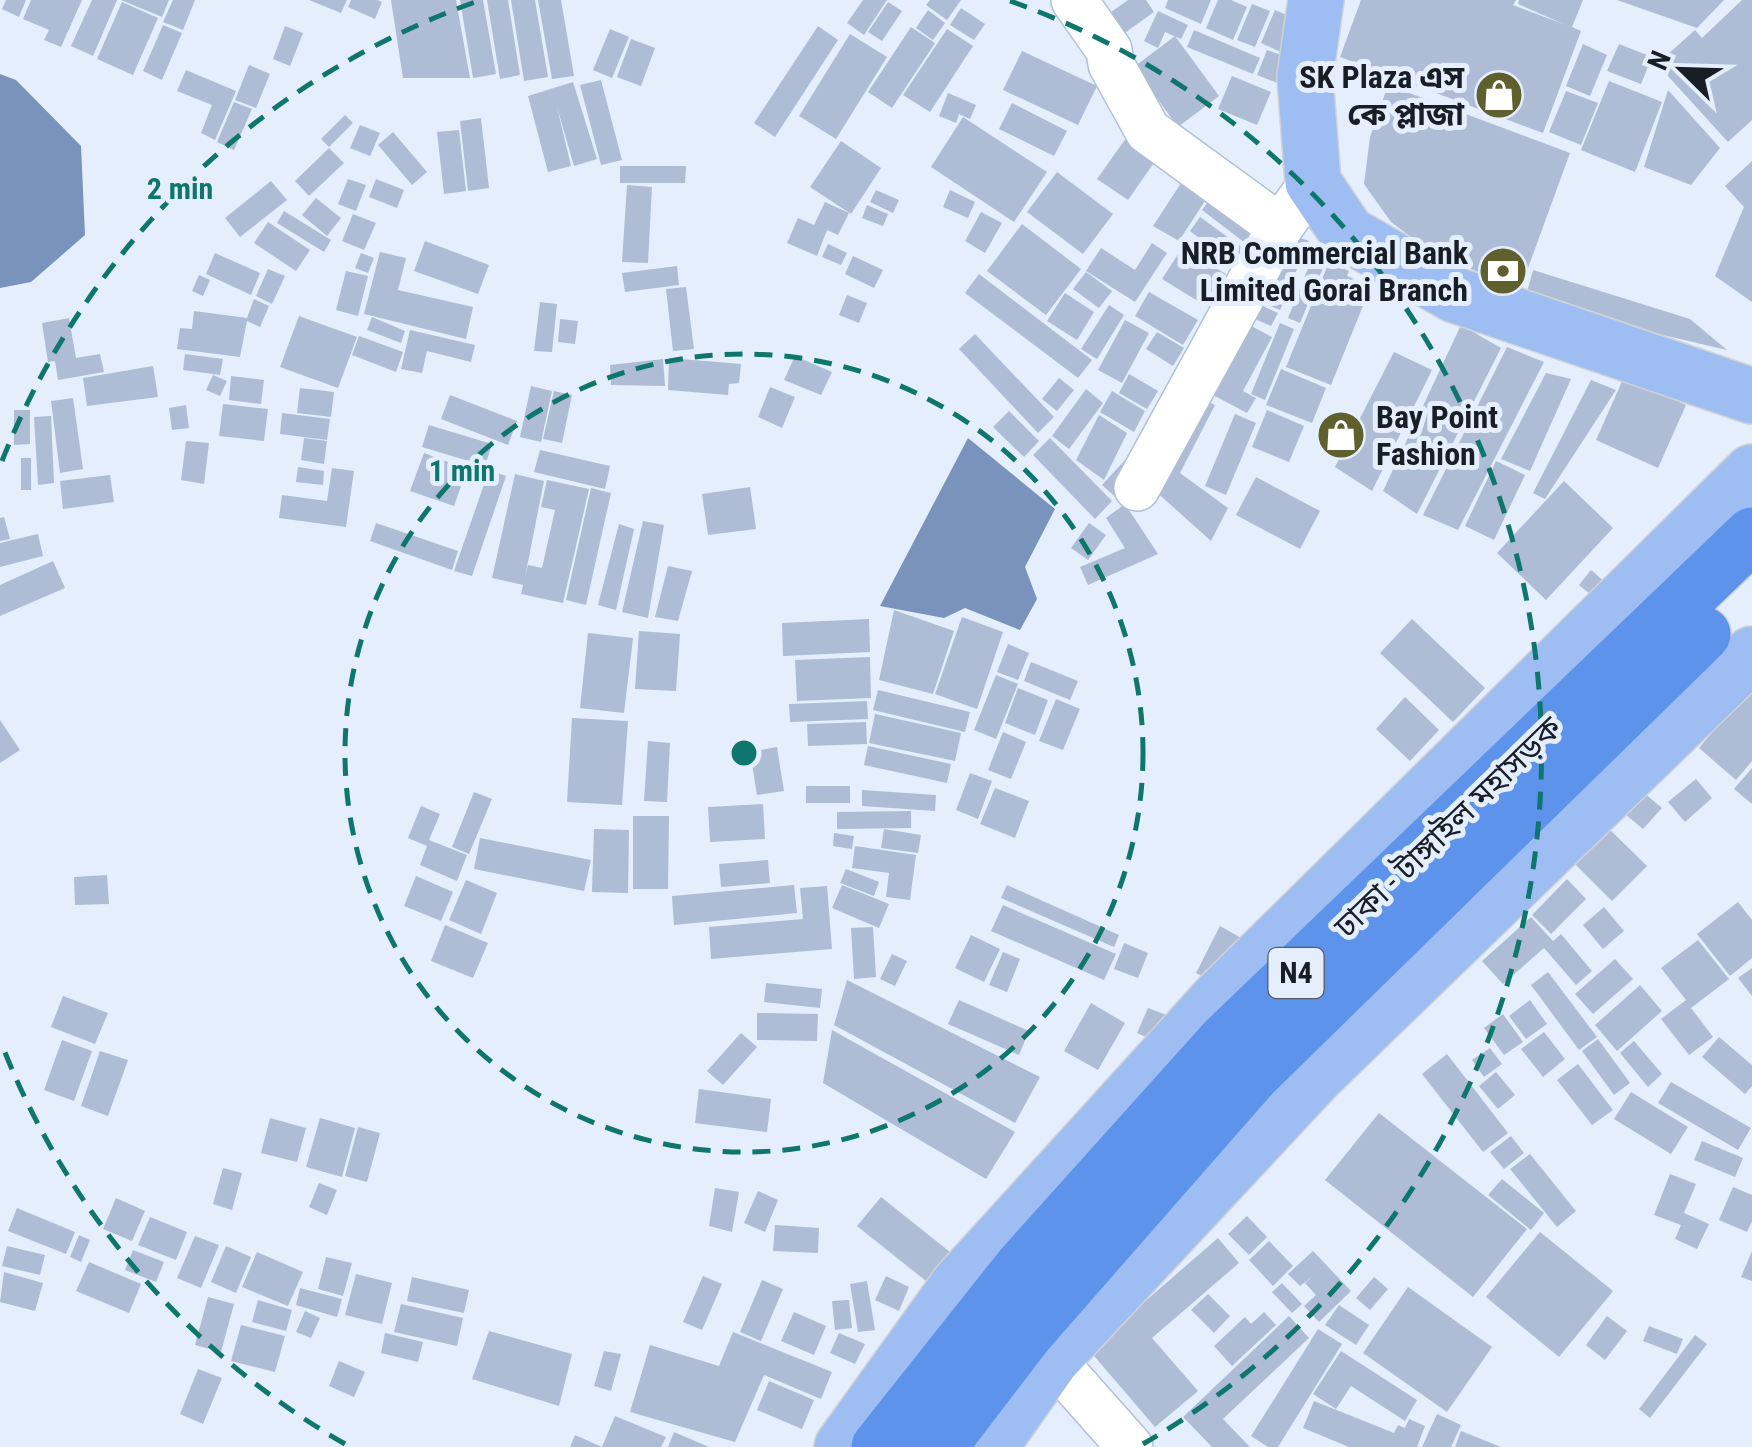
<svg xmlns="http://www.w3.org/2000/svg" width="1752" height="1447" viewBox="0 0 1752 1447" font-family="'Roboto Condensed','Noto Sans Bengali',sans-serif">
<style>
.water{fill:#7993bc}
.building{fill:#aebdd5}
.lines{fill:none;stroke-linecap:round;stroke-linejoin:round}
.minor-casing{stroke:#b1c0d8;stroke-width:48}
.major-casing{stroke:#d1d2d4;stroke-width:58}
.highway-casing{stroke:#d1d2d4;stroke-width:58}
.minor{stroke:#fff;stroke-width:45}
.major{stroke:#9ebef3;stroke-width:55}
.highway{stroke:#5e93eb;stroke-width:55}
.ring{fill:none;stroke:#0f766e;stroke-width:5;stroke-dasharray:18 12}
.labels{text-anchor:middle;stroke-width:10;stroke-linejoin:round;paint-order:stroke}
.shield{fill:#e4eefd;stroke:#555c66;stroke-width:2.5}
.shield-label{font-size:30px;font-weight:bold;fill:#181e26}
.poi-label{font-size:32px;font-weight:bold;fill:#181e26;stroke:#e4eefd;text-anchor:end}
.street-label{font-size:32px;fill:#181e26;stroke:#e4eefd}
.centre{fill:#0f766e;stroke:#e4eefd;stroke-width:5}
.ring-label{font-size:30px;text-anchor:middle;font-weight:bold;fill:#0f766e;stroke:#e4eefd;stroke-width:10;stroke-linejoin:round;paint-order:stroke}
</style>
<rect width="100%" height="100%" fill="#e4eefd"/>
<!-- water -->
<g class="water">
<polygon points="0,74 16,80 81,146 85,235 31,282 0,288"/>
<polygon points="968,438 1055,509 1025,567 1037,599 1020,630 965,608 944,618 880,606"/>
</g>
<!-- building -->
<g class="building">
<polygon points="6,0 26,0 19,17 2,9"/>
<polygon points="31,0 82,0 61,47 44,40 49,30 23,19"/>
<polygon points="92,0 117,0 93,56 71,46"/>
<polygon points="121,0 169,0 162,17"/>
<polygon points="173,0 195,0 183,30 163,22"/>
<polygon points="309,0 347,0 341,13"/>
<polygon points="351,0 377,0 382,2 375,19 348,7"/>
<polygon points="391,0 456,0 470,78 403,78"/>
<polygon points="460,0 483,0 496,74 473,78"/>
<polygon points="487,0 508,0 520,75 500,79"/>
<polygon points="511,0 535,0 548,77 524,81"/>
<polygon points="538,0 561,0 574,76 552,79"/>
<polygon points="863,0 887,0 864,35 847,23"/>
<polygon points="930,0 961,0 947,20 926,5"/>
<polygon points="1128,0 1146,0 1154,12 1115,40 1100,20"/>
<polygon points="1168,0 1211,0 1201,24 1165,8"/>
<polygon points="1218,0 1231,0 1247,7 1233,40 1206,28"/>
<polygon points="1361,0 1516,0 1513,5 1566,25 1518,4 1519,0 1583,0 1572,27 1581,31 1543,133 1340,57"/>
<polygon points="1617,0 1724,0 1697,28"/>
<polygon points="1742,0 1752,0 1752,120 1728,142 1657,64 1695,30 1702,38"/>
<polygon points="122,2 158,18 133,75 97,59"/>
<polygon points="888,2 902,11 882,41 868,32"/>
<polygon points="1252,4 1270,11 1255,47 1237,40"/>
<polygon points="961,8 985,24 974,40 950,25"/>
<polygon points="928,10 945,23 933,40 916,28"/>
<polygon points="1275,10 1298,20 1283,53 1261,43"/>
<polygon points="1158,11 1188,25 1181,39 1165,32 1158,48 1144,41"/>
<polygon points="163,25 182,33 162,80 143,71"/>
<polygon points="285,26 303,33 290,66 273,59"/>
<polygon points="818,26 838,40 775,137 754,123"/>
<polygon points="911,27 935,43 892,108 868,92"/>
<polygon points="610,29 629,37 612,78 593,70"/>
<polygon points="947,29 973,46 930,112 903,95"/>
<polygon points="1194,30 1260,58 1253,74 1187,47"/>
<polygon points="850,34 887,57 836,139 799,116"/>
<polygon points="1175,36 1219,96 1178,127 1134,67"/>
<polygon points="631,39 655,48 641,86 617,77"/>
<polygon points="1583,44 1607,55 1590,96 1566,86"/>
<polygon points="1619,44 1652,57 1641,84 1607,71"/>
<polygon points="1267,50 1295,60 1285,86 1257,75"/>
<polygon points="1022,51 1097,86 1078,125 1003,90"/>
<polygon points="249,65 270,74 256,108 235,100"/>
<polygon points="186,70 236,91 215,140 201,133 212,105 177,91"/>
<polygon points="1232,76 1271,92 1257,125 1218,109"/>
<polygon points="601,80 622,160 601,165 580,85"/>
<polygon points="1609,81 1662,102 1635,172 1581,150"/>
<polygon points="573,82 597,159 574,166 557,107 571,166 548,172 528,96"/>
<polygon points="1388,85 1570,153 1520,290 1429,251 1391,222 1364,184 1370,137"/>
<polygon points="1668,90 1720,148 1691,185 1644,167"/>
<polygon points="1566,91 1598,103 1581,145 1549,132"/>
<polygon points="948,93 976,105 970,119 959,114 956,123 939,116"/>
<polygon points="234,102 252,109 234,150 217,142"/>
<polygon points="1012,103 1067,131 1054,156 999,129"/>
<polygon points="345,115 353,123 329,147 321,139"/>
<polygon points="963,117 1047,172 1014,222 931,167"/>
<polygon points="481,118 489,188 468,191 460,121"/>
<polygon points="360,125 380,133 370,156 350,148"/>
<polygon points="1134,127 1184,163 1173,178 1153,164 1128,200 1097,179"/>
<polygon points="459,130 466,191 444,194 437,132"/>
<polygon points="393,132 427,172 412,185 378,145"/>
<polygon points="841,141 881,168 851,214 810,187"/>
<polygon points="329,148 344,163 309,196 295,181"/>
<polygon points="1752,161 1752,302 1715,276 1744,207 1725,186"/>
<polygon points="620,166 686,166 685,183 620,183"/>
<polygon points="1057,172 1113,214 1083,254 1027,212"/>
<polygon points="1187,174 1212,190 1179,241 1153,226"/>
<polygon points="348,179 366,185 356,211 338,204"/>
<polygon points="376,179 404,190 397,208 369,197"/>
<polygon points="271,181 287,200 240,237 225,218"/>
<polygon points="627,185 652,187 648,263 622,262"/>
<polygon points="876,190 899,200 893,213 870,202"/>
<polygon points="950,190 975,202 968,218 943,207"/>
<polygon points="1216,191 1267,230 1253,249 1202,210"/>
<polygon points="316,198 341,218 327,236 302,215"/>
<polygon points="825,202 849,213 838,235 827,230 817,256 787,243 798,218 814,225"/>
<polygon points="867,205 888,214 883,226 862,218"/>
<polygon points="284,211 331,240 324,252 277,223"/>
<polygon points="981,212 1002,223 985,253 965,241"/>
<polygon points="353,214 376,223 364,250 342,241"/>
<polygon points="1200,217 1247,251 1236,266 1190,231"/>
<polygon points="268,222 310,250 296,271 254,243"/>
<polygon points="1022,224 1081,269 1046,315 987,271"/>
<polygon points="1282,231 1309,241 1280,310 1253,299"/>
<polygon points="425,241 489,265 478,294 414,271"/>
<polygon points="1152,243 1167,253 1135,302 1086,271 1101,248 1135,270"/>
<polygon points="828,244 847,253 841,265 822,257"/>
<polygon points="1182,248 1226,274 1206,306 1162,279"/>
<polygon points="380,252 406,258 398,290 473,307 466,339 364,314"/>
<polygon points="215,253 260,273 251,295 206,274"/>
<polygon points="361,253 374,258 368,273 355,268"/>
<polygon points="853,256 883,270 874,288 845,274"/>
<polygon points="1312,258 1325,263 1300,323 1288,318"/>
<polygon points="1329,262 1349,271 1347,276 1371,286 1331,385 1286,367"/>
<polygon points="677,266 679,285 625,292 622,273"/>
<polygon points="268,269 285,276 272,304 256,296"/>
<polygon points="1533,270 1690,319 1727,350 1624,326 1527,292"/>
<polygon points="346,271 368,276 358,316 336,310"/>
<polygon points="1086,272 1112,291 1099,308 1073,289"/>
<polygon points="979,274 1092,360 1078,378 965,293"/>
<polygon points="199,275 210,280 203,296 192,291"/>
<polygon points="686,287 694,349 673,351 666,289"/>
<polygon points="1149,292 1198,320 1183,345 1135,316"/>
<polygon points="1065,293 1094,312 1077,340 1047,321"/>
<polygon points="847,295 867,303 859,323 839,315"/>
<polygon points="254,299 269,306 260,327 247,321 240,357 177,349 180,328 192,329 194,311 247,318"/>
<polygon points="1250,300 1278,313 1271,326 1243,314"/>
<polygon points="540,302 557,304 552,352 534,351"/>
<polygon points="1109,305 1124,315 1097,359 1081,349"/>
<polygon points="299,316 357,337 338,388 280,367"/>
<polygon points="372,317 405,331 401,343 367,330"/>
<polygon points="1234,317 1272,337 1243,391 1256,398 1247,413 1198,387"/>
<polygon points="69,318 76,358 100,354 104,372 58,380 55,361 48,362 42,323"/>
<polygon points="560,319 578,321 575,344 558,342"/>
<polygon points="1125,320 1149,333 1122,383 1098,370"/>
<polygon points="1280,323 1294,329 1265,400 1251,394"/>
<polygon points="1461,325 1501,348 1417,514 1383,491"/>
<polygon points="410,330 475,345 471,362 427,351 422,373 401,369"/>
<polygon points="1157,332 1184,348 1173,366 1146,349"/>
<polygon points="975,334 1054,417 1038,433 959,349"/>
<polygon points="359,336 403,352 396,372 352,355"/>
<polygon points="1507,347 1544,362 1458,530 1423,515"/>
<polygon points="1394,352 1432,370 1372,491 1335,467"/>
<polygon points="185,354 223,359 220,375 183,370"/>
<polygon points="795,356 832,372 821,395 784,380"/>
<polygon points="669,358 741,364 739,383 729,384 728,395 668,390"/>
<polygon points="663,359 665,386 611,385 610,365"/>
<polygon points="153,366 158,397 87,406 83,378"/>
<polygon points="1281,369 1326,388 1312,423 1266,405"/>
<polygon points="1546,373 1571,379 1530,471 1501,459"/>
<polygon points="1129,374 1158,391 1147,409 1119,393"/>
<polygon points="213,375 227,381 220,396 206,390"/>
<polygon points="231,376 264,380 261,404 229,400"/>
<polygon points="1624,377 1686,405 1658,468 1596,440"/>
<polygon points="1059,378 1074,390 1057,411 1042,399"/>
<polygon points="1591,380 1616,390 1545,499 1533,493"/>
<polygon points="531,386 552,391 541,442 520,437"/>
<polygon points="770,387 795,397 782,428 758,417"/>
<polygon points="300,388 334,392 331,417 297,413"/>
<polygon points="1086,389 1103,403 1069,449 1052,436"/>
<polygon points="554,391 572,395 562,443 543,439"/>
<polygon points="1112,391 1145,411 1134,432 1100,412"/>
<polygon points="1191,393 1215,405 1180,473 1228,508 1211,541 1143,480"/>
<polygon points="450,395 517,421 508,445 441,419"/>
<polygon points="73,398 83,469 60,473 51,401"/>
<polygon points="223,404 268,409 264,441 219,436"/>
<polygon points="186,405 189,428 172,430 169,408"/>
<polygon points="14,410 30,410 30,444 14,445"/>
<polygon points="1267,410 1304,426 1289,462 1252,447"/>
<polygon points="1009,411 1039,441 1024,457 993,427"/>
<polygon points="282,413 330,419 327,440 280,434"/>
<polygon points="1235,414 1256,423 1226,495 1205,486"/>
<polygon points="1099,415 1127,433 1104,480 1076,460"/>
<polygon points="51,416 54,483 38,485 34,417"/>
<polygon points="429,425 492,444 485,466 422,447"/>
<polygon points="304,438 327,441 324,464 301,460"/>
<polygon points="1050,438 1112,501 1095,519 1033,455"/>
<polygon points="186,441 209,443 204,484 181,480"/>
<polygon points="540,450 610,466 605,489 534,472"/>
<polygon points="424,453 467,469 454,506 410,491"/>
<rect x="21" y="458" width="10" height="32"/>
<polygon points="1126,459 1142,474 1119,500 1102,485"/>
<polygon points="1496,461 1525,475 1494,540 1465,526"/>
<polygon points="298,467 324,471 323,485 296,482"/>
<polygon points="332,468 354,471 346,527 279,518 282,495 327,501"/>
<polygon points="489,470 506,476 472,576 454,571"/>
<polygon points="515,474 544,481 525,577 528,565 542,568 555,510 541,507 547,480 589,489 563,603 521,594 523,585 492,578"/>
<polygon points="110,475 114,502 63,509 60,481"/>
<polygon points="1256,477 1320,511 1300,549 1236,515"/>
<polygon points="1564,481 1613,528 1546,600 1497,553"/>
<polygon points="750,487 756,529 708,535 702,494"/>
<polygon points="591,488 611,493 586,605 566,600"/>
<polygon points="1125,504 1158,554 1088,585 1080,567 1125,548 1106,518"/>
<polygon points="4,517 10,539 0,541 0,518"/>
<polygon points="643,521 664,525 648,618 622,612"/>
<polygon points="376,523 458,551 452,570 370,541"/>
<polygon points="1089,523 1106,535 1088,560 1071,548"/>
<polygon points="619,524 634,529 616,610 598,605"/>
<polygon points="38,534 43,556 0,567 0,543"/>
<polygon points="53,561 65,588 0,616 0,585"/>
<polygon points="668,566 692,571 678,621 655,617"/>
<polygon points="1591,570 1613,589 1601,603 1579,585"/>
<polygon points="894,610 954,631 933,694 879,680"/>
<polygon points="962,617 1003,632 977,709 935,694"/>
<polygon points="869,619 870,652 783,656 782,623"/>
<polygon points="1412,619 1485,688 1453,722 1380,653"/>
<polygon points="639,631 680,634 676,691 635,689"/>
<polygon points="588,633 633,638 624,713 580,708"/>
<polygon points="1008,644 1029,653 1018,680 997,672"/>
<polygon points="870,657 871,698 797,701 795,660"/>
<polygon points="1031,662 1078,681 1070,700 1024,681"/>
<polygon points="996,675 1018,684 996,739 974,730"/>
<polygon points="1752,685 1752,761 1736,780 1699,748"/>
<polygon points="1018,688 1048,700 1035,735 1005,723"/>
<polygon points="878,690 970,712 965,732 873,710"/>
<polygon points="1405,697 1439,730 1410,761 1376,729"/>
<polygon points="1056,699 1080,709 1063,750 1039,741"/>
<polygon points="867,701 868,719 790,722 789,704"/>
<polygon points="875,714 961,733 955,761 869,743"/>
<polygon points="572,718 628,721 622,805 567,802"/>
<polygon points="0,720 20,750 0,763"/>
<polygon points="866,722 867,744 808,746 807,724"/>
<polygon points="1003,732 1026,742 1011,779 988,770"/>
<polygon points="648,741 670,743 667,802 644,801"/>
<polygon points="868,746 951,764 947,783 864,765"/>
<polygon points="777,747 784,791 757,795 750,752"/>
<polygon points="1752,768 1752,804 1734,789"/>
<polygon points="970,773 992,781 978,819 956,810"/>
<polygon points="1696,779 1712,798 1685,822 1668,802"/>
<rect x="806" y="786" width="44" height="17"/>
<polygon points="995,788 1029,801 1015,838 980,824"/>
<polygon points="862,790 936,795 935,811 862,806"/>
<polygon points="474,792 492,799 469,854 452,847"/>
<polygon points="1644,793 1662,808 1643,829 1625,814"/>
<polygon points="763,804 765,839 710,842 708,807"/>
<polygon points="421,806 440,814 429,840 467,855 457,881 420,865 427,846 408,838"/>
<polygon points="911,811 911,828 837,829 837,812"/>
<polygon points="633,816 669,816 668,889 633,889"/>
<polygon points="1604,824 1647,866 1612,901 1570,859"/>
<polygon points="594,829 629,830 628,893 592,892"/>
<polygon points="884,829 921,835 918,853 881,848"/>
<polygon points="834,833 854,836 852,849 833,846"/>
<polygon points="480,838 591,860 584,891 474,869"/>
<polygon points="855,846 916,855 910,900 886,897 889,873 852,868"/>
<polygon points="768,860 770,883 721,887 719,864"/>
<polygon points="846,869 879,882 874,896 840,883"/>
<polygon points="107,875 109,904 75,905 74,877"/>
<polygon points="416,876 453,892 441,921 404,906"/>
<polygon points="1567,879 1586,899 1551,934 1532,915"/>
<polygon points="466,880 497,893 481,934 449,920"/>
<polygon points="794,885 797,913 674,925 672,896"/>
<polygon points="842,885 889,904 879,928 832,908"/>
<polygon points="1007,885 1119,935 1114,947 1001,898"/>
<polygon points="827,886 832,949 711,959 709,927 803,919 800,888"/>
<polygon points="1738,902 1752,920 1752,958 1730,976 1697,934"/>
<polygon points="1003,905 1116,954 1104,980 991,931"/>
<polygon points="1604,907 1624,931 1603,949 1583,925"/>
<polygon points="1531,917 1553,941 1561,934 1592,971 1576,985 1544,948 1503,984 1482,961"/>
<polygon points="445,925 488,943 473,978 431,961"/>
<polygon points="1220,926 1243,939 1220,985 1196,973"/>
<polygon points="873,927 876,977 854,979 851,928"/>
<polygon points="971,935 1000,949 984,982 955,968"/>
<polygon points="1698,940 1729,979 1691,1008 1713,1037 1689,1055 1661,1019 1686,1000 1661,968"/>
<polygon points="1124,943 1148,953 1138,978 1114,969"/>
<polygon points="1003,952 1020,959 1007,992 989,985"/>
<polygon points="892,954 907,961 895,986 880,979"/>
<polygon points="1615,959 1633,979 1593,1014 1575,994"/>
<polygon points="1752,968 1752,996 1738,978"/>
<polygon points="1548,972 1597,1037 1579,1050 1531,985"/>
<polygon points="847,980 1040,1077 1015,1123 834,1025"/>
<polygon points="766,983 822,989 820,1008 764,1002"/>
<polygon points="1640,985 1662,1011 1617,1051 1595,1025"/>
<polygon points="63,996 108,1013 95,1044 51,1027"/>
<polygon points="959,1000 1029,1031 1019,1055 948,1024"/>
<polygon points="1530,1000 1547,1024 1526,1039 1509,1016"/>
<polygon points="1091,1003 1125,1023 1098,1070 1064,1051"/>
<polygon points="1148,1008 1169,1016 1159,1043 1137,1033"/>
<polygon points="757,1013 818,1014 817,1041 757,1040"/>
<polygon points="1503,1014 1523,1042 1504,1055 1484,1028"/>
<polygon points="832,1030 1015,1132 986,1179 823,1083"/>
<polygon points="1544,1032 1565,1059 1543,1077 1521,1049"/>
<polygon points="741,1033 757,1047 723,1085 707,1071"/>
<polygon points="1719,1037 1752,1065 1752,1086 1745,1094 1702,1057"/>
<polygon points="1598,1039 1630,1083 1614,1095 1582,1051"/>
<polygon points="62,1040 92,1051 74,1101 44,1090"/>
<polygon points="1634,1041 1662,1074 1648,1087 1620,1053"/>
<polygon points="1490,1048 1502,1064 1484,1077 1472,1060"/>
<polygon points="100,1051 128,1060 108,1116 81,1106"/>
<polygon points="1447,1054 1508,1133 1483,1152 1422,1074"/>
<polygon points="1578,1064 1613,1110 1592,1125 1557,1080"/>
<polygon points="1496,1072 1515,1095 1498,1109 1479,1086"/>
<polygon points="1671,1082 1751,1128 1738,1150 1658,1103"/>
<polygon points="699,1089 771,1099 767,1132 695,1123"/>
<polygon points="1631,1092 1688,1127 1671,1154 1614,1119"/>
<polygon points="1379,1113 1527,1229 1473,1297 1325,1180"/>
<polygon points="270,1118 306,1128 297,1162 261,1153"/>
<polygon points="320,1118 355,1128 342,1177 306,1167"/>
<polygon points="358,1127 380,1133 367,1182 345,1176"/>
<polygon points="1511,1136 1524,1153 1504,1169 1490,1152"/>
<polygon points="1702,1141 1743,1158 1735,1177 1694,1160"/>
<polygon points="1530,1154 1576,1211 1557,1227 1510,1169"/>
<polygon points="223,1168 242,1173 232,1210 213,1204"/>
<polygon points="1670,1174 1696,1184 1684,1213 1709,1224 1697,1249 1675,1239 1681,1225 1654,1215"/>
<polygon points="1502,1179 1544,1213 1531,1230 1488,1195"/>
<polygon points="319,1183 337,1190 327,1215 309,1207"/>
<polygon points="1733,1187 1752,1195 1752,1221 1747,1232 1719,1220"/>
<polygon points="715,1188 739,1192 732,1232 709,1226"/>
<polygon points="758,1191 778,1200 765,1232 744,1223"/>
<polygon points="881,1197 960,1260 936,1289 857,1226"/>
<polygon points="116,1198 145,1211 132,1241 103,1229"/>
<polygon points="17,1208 75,1232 66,1254 8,1231"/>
<polygon points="1247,1216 1267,1237 1249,1255 1228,1234"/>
<polygon points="150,1217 187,1232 176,1260 138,1245"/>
<polygon points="775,1225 819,1228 818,1253 773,1251"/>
<polygon points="1540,1232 1613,1291 1559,1357 1486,1297"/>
<polygon points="79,1235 90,1240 81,1262 70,1257"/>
<polygon points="195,1236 219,1245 201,1288 177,1278"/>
<polygon points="1218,1238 1239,1263 1152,1338 1198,1391 1155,1427 1089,1350"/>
<polygon points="1269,1241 1293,1266 1273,1286 1249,1260"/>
<polygon points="7,1246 45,1255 40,1275 2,1266"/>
<polygon points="226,1246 251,1257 236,1293 211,1282"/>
<polygon points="133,1250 164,1262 156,1282 125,1270"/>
<polygon points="1313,1251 1351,1291 1319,1322 1304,1306 1316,1295 1305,1283 1313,1276 1300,1286 1288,1274"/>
<polygon points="1752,1251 1752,1281 1741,1277"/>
<polygon points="257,1252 303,1272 288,1306 242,1287"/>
<polygon points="326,1257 352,1263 343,1296 318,1289"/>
<polygon points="89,1262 141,1284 129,1313 76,1291"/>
<polygon points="4,1272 43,1283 35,1311 0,1302"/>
<polygon points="356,1274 392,1283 382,1324 345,1315"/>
<polygon points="703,1276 722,1284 702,1330 683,1322"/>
<polygon points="886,1276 909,1287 899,1311 875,1300"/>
<polygon points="412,1277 469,1290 464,1313 407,1301"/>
<polygon points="1374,1277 1388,1289 1370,1310 1356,1298"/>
<polygon points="762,1280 783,1289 761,1341 740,1332"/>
<polygon points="867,1281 875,1330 858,1332 850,1284"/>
<polygon points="1282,1283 1302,1304 1292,1313 1272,1292"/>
<polygon points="1408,1287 1492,1347 1447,1412 1363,1353"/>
<polygon points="300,1288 342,1299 337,1317 296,1305"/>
<polygon points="1208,1294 1230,1316 1214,1333 1191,1310"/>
<polygon points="208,1297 234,1304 221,1352 195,1345"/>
<polygon points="258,1300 292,1310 286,1331 252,1322"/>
<polygon points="849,1300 852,1328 835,1330 832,1301"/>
<polygon points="401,1304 463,1318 457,1346 394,1332"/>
<polygon points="1339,1305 1369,1325 1356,1345 1325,1325"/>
<polygon points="305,1311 320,1318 311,1338 296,1332"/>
<polygon points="794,1312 826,1326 814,1355 781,1341"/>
<polygon points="1264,1312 1276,1325 1232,1366 1214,1346 1245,1317 1251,1324"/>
<polygon points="1289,1316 1309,1338 1223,1419 1250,1447 1212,1447 1183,1417"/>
<polygon points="1607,1316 1627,1331 1605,1360 1586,1345"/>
<polygon points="241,1325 285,1336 275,1372 231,1361"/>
<polygon points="1649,1326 1683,1339 1677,1354 1643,1341"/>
<polygon points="1318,1329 1342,1344 1278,1447 1268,1447 1251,1436"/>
<polygon points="489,1331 572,1354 559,1406 472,1379"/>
<polygon points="733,1332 832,1372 821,1399 764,1375 735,1442 630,1412 650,1345 719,1366"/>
<polygon points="385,1333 423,1342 418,1362 381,1353"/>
<polygon points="839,1333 865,1344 855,1364 830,1353"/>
<polygon points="1695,1335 1707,1344 1650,1418 1639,1409"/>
<polygon points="604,1351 621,1354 611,1391 594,1386"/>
<polygon points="1341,1351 1417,1400 1405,1421 1351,1386 1336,1409 1313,1394"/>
<polygon points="339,1361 365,1372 354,1397 329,1386"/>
<polygon points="198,1369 222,1378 203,1424 180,1414"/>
<polygon points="769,1381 814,1400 802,1429 757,1410"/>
<polygon points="1314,1401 1394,1433 1398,1425 1405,1428 1409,1419 1425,1426 1417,1447 1349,1447 1303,1428"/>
<polygon points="1437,1414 1461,1425 1451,1447 1422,1447"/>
<polygon points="615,1416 666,1437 661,1447 602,1447"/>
<polygon points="1461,1431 1501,1447 1455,1447"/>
<polygon points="674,1432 709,1447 668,1447"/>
<polygon points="575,1435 602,1447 570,1447"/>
</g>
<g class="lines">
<!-- minor casing -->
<g class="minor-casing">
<g id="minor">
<polyline points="1074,0 1109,50 1111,64 1148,131 1280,227"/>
<polyline points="1137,488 1280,227 1313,182"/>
<polyline points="1052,1359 1130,1447"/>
</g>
</g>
<!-- major casing -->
<g class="major-casing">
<g id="major">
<polyline points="1316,0 1305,77 1313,182 1348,234 1455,295 1752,396"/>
<polyline points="842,1447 959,1284 1219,998 1752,472"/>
<polyline points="990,1447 1052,1359 1316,1076 1752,654"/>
</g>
</g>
<!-- highway casing -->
<g class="highway-casing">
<g id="highway">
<polyline points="879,1447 1022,1267 1224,1042 1752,535"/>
<polyline points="939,1447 1026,1333 1253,1074 1703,634"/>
</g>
</g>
<!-- minor -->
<use href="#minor" class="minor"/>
<!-- major -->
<use href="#major" class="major"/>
<!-- highway -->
<use href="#highway" class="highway"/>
</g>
<!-- distance rings -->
<g class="ring">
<circle cx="744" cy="753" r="399"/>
<path d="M345 1444A798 798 0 0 1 2 1045M2 461A798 798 0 0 1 478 1M1010 1A798 798 0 0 1 1143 1444"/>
</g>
<!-- icons -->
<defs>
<g id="shop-disc" transform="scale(2.5)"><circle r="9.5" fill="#5f602d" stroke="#e4eefd"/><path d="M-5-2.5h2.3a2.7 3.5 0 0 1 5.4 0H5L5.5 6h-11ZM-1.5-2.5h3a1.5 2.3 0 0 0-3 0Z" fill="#fff"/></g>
<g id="bank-disc" transform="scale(2.5)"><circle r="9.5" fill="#5f602d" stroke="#e4eefd"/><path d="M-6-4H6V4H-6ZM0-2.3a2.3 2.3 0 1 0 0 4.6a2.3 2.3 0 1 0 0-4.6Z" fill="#fff"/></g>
</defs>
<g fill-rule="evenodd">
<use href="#shop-disc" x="1499" y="95"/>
<use href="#bank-disc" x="1503" y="271"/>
<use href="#shop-disc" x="1341" y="435"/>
</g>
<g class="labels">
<!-- shield labels -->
<rect class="shield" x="1268.5" y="948" width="55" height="50" rx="8"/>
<g class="shield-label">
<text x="1296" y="983">N4</text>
</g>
<!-- poi labels -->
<g class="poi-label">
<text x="1464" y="88">SK Plaza এস<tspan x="1464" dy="37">কে প্লাজা</tspan></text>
<text x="1468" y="264">NRB Commercial Bank<tspan x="1468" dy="37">Limited Gorai Branch</tspan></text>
<text x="1376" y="428" text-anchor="start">Bay Point<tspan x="1376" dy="37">Fashion</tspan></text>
</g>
<!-- street labels -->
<g class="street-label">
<text transform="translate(1448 827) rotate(-44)" y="11">ঢাকা - টাঙ্গাইল মহাসড়ক</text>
</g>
</g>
<circle cx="744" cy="753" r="15" class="centre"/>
<g class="ring-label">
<text x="180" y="199">2 min</text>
<text x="462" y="481">1 min</text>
</g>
<!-- north arrow -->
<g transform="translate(1682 70) rotate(293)" stroke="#e4eefd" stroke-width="8" paint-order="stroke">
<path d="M0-8L18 38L0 25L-18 38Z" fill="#181e26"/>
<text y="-15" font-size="28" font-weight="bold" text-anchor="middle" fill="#181e26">N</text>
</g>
</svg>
